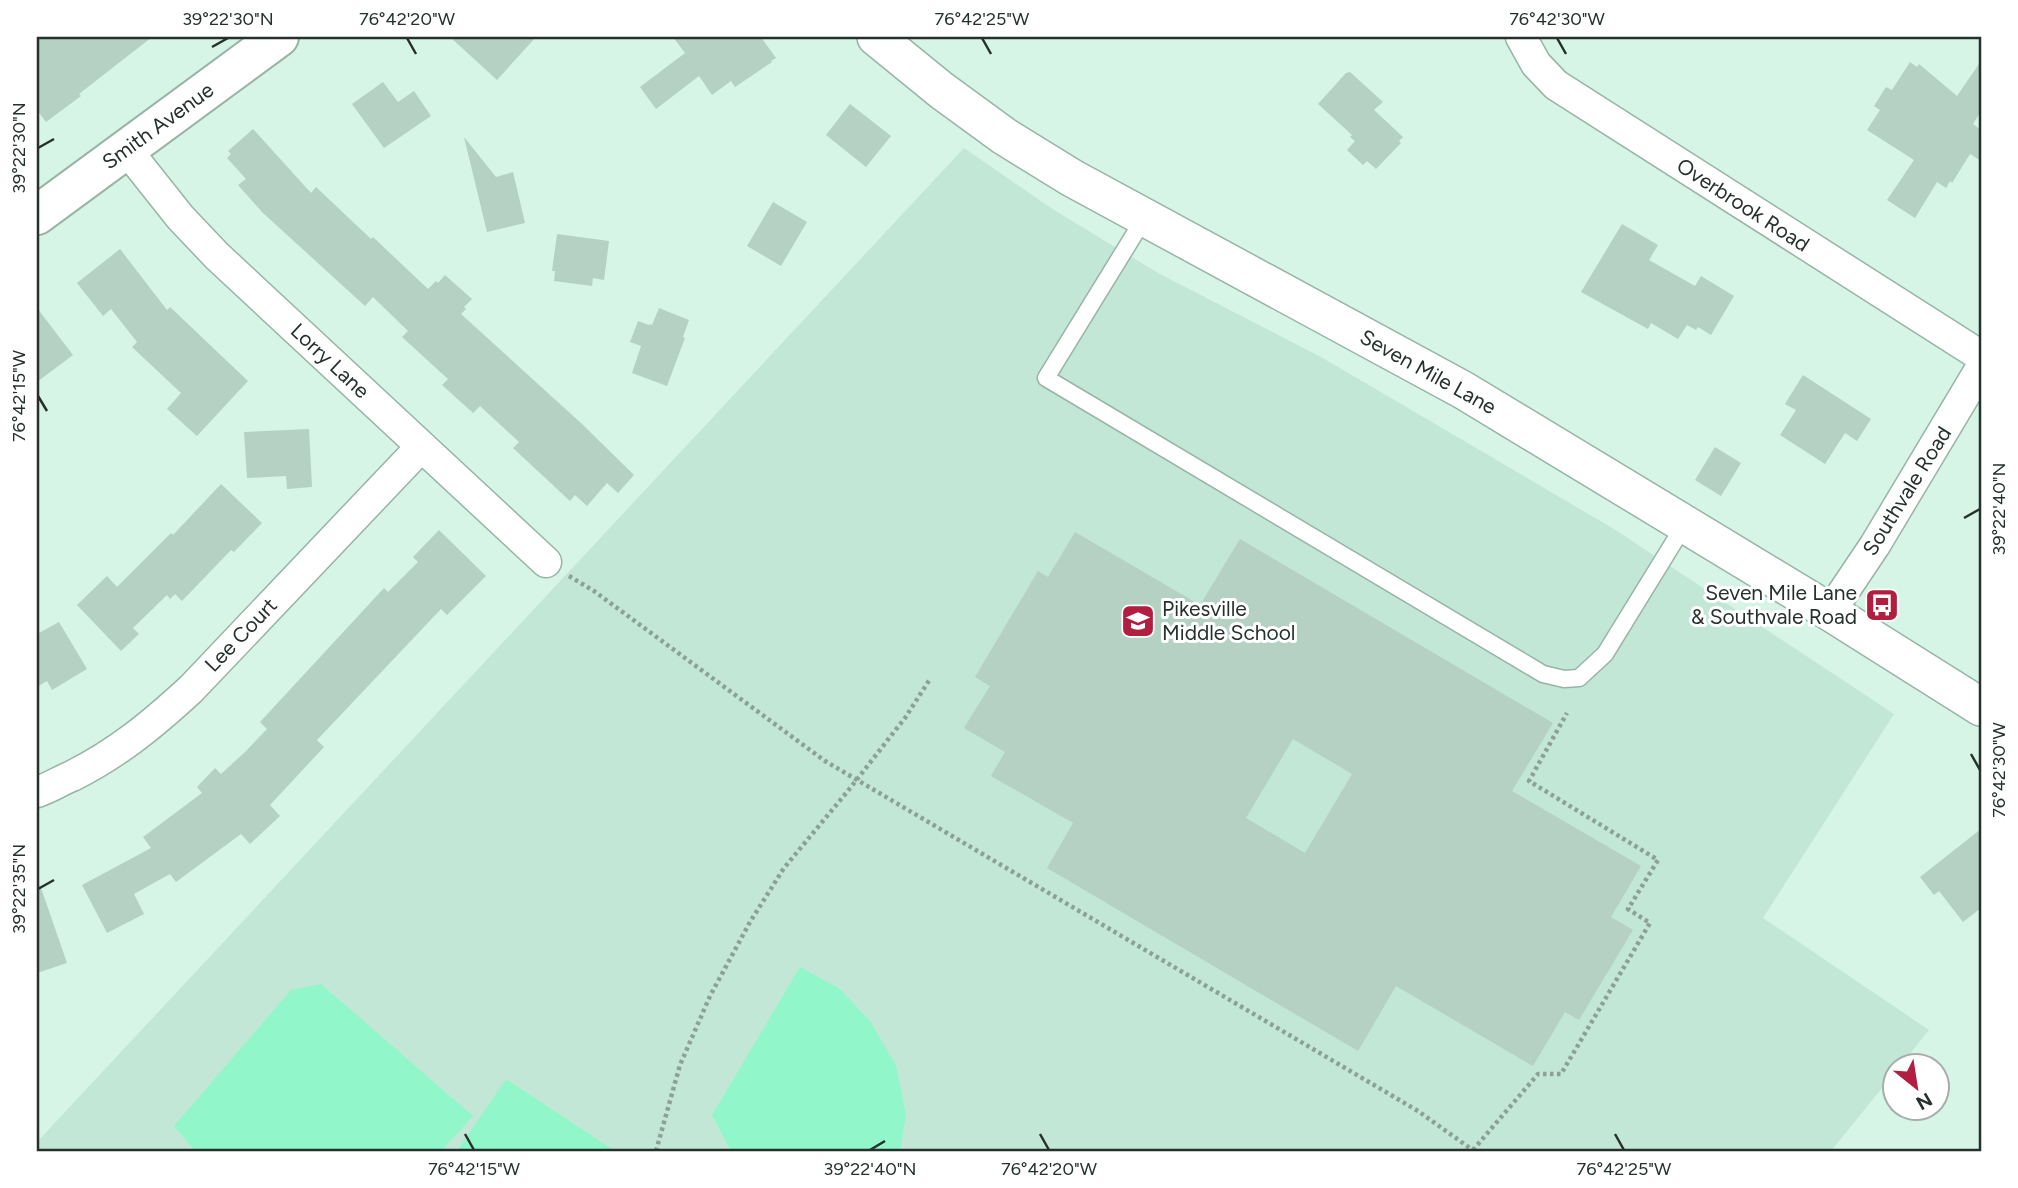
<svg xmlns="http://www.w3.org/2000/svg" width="2018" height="1188" viewBox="0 0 2018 1188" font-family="Figtree,sans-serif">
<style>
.built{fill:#c2e7d6}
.green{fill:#91f7cb}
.building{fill:#b4d1c3;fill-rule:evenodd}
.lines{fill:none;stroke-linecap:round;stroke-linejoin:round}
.service-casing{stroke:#98b4a7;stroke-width:19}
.minor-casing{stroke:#98b4a7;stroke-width:33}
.tertiary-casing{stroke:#98b4a7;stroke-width:40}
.secondary-casing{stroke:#98b4a7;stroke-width:42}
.path{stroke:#8ba197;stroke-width:4.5;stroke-dasharray:3.5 3.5;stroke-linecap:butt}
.service{stroke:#fff;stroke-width:16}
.minor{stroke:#fff;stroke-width:30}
.tertiary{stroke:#fff;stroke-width:37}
.secondary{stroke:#fff;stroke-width:38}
.ticks{fill:none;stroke:#26312c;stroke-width:2.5}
.labels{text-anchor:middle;stroke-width:6;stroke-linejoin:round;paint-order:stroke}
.street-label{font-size:21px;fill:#26312c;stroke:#fff}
.poi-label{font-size:21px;fill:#26312c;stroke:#fff;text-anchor:end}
.neatline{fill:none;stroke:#26312c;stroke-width:2.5}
.ticks-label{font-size:18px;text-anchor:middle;fill:#26312c}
</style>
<rect width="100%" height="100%" fill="#d6f5e6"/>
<!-- built -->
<polygon class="built" points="964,148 1054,210 1158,273 1321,357 1614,529 1894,714 1763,918 1929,1030 1901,1065 1896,1066 1895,1072 1831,1151 37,1151 37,1142"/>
<!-- green -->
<g class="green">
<polygon points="800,967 840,989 870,1021 896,1065 906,1115 900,1151 731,1151 712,1115"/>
<polygon points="321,984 473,1116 441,1151 195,1151 174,1126 291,990"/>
<polygon points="506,1079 615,1151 457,1151"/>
</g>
<!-- building -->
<g class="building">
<polygon points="37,37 152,37 79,94 81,96 46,122 37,110"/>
<polygon points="450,37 536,37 497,80"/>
<polygon points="673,37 761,37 776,58 771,61 772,62 735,87 731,81 712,95 699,76 656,109 640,87 685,53"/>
<polygon points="1981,61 1981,111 1973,124 1981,130 1981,161 1970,154 1952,183 1950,181 1946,188 1937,182 1915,218 1887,200 1914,160 1867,130 1880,110 1874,106 1886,87 1892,90 1910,62 1917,67 1919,64 1957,96"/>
<polygon points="1350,72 1383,102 1374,110 1403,137 1399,141 1401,143 1376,169 1367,161 1363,165 1347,150 1355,141 1350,137 1352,135 1318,104 1346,73"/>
<polygon points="383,82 398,102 414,91 431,116 384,148 352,104"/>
<polygon points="850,104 891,136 866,167 826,135"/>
<polygon points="253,129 311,193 316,187 371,239 373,237 428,289 436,281 438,283 445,275 472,299 464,307 466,309 461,314 582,424 634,475 618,493 607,483 587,506 575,495 570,501 513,448 519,442 480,406 473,413 442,385 448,379 402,337 408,331 373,297 365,306 263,213 238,185 246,179 227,158 231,154 228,151"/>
<polygon points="464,137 496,177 513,172 525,223 487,232"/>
<polygon points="773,202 807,222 781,266 747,246"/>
<polygon points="1622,224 1658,245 1649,260 1695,286 1701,276 1734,296 1711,335 1698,327 1696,330 1687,325 1678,339 1651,323 1648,329 1581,292"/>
<polygon points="557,234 609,241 604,280 593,278 592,286 554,281 555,271 552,271"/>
<polygon points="120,249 167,310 170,307 248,381 197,436 167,409 181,393 132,347 137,342 111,309 103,316 77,283"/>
<polygon points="37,308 73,355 37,382"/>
<polygon points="659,308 689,320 683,337 685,338 667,386 632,373 641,346 630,342 638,321 649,325 650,324 652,325"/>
<polygon points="1803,375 1871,419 1857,441 1845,433 1825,464 1780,435 1796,410 1785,404"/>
<polygon points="309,429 312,487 287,489 286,476 247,478 244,432"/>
<polygon points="1715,447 1741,463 1721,496 1695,480"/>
<polygon points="221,484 262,523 234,552 231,550 182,601 175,594 170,599 167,595 133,628 139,634 121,651 77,605 107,576 117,587 171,533 173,535"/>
<polygon points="439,530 486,576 447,615 441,609 317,740 324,747 270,805 280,816 250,844 241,834 176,882 170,874 134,894 144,914 107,933 82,885 151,848 143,837 202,793 197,787 215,768 221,774 245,752 267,729 260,722 384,588 388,592 418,562 413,557"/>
<path d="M1075 532 1200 605 1240 539 1553 723 1512 791 1641 866 1611 917 1633 930 1579 1020 1565 1012 1533 1066 1396 986 1358 1051 1047 868 1073 823 991 776 1005 752 964 728 990 686 975 677 1038 571 1048 577ZM1293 739 1352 774 1305 853 1246 818Z"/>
<polygon points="59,622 87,669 52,690 47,681 37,687 37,634"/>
<polygon points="1981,829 1981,908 1963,922 1939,891 1934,895 1920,877"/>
<polygon points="40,885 67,963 37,973 37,886"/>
</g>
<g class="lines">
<!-- service casing -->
<g class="service-casing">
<polyline id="service" points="1145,217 1046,378 1543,674 1564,679 1579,678 1605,654 1685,524"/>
</g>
<!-- minor casing -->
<g class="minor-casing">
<g id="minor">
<polyline points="1521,37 1536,64 1556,85 1981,356"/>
<polyline points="126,149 180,217 217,256 546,562"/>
<polyline points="1830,612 1875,545 1981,368"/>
<path d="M37 792C49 788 60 781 72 776 118 753 153 724 191 689L421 447"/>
</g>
</g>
<!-- tertiary casing -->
<g class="tertiary-casing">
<polyline id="tertiary" points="876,37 941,90 1004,136 1072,178 1463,390 1830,612 1981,707"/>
</g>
<!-- secondary casing -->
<g class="secondary-casing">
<polyline id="secondary" points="37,215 279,37"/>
</g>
<!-- path -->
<g class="path">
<polyline points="569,576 594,591 825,761 1418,1111 1474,1151"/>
<polyline points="1473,1150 1538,1074 1561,1074 1650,923 1628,909 1658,860 1529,781 1567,713"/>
<polyline points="656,1151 680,1065 710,996 750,922 784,868 847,792 905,718 930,679"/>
</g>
<!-- service -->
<use href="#service" class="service"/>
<!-- minor -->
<use href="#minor" class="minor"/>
<!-- tertiary -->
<use href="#tertiary" class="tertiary"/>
<!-- secondary -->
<use href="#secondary" class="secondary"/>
</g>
<!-- ticks -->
<path class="ticks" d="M407 38 416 54M982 38 991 54M1557 38 1566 54M212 47 228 38M38 148 54 139M38 396 47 411M1964 518 1980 509M1971 754 1980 770M38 889 54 880M465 1134 474 1150M1040 1134 1049 1150M1615 1134 1624 1150M870 1150 885 1141"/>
<!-- icons -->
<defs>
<g id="bus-square" transform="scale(1.75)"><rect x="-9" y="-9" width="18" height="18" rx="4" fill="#b11e40" stroke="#fff"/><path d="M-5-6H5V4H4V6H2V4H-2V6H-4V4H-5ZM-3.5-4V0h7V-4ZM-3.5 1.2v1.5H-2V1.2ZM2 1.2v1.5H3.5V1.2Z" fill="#fff"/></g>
<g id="school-square" transform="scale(1.75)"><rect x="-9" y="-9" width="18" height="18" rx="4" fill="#b11e40" stroke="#fff"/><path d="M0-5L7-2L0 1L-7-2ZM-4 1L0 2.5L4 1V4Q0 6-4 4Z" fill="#fff"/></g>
</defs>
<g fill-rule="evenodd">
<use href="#bus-square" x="1882" y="605"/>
<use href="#school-square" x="1138" y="621"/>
</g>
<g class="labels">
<!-- street labels -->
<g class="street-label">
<text transform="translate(158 126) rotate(-36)" y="7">Smith Avenue</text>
<text transform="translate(1743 205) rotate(33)" y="7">Overbrook Road</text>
<text transform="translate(330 361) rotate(43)" y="7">Lorry Lane</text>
<text transform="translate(1428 372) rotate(29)" y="7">Seven Mile Lane</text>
<text transform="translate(1907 491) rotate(-58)" y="7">Southvale Road</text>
<text transform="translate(241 635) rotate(-46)" y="7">Lee Court</text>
</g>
<!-- poi labels -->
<g class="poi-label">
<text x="1857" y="600">Seven Mile Lane<tspan x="1857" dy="24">&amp; Southvale Road</tspan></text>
<text x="1162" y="616" text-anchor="start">Pikesville<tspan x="1162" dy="24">Middle School</tspan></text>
</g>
</g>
<!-- border -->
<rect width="2018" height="1188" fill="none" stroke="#ffffff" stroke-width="77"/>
<!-- north arrow -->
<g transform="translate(1916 1087) rotate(150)"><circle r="33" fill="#ffffff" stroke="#a8adab" stroke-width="2"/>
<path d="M0-5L12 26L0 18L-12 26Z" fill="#b11e40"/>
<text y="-10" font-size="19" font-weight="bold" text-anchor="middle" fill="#26312c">N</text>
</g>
<rect x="38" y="38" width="1942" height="1112" class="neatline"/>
<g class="ticks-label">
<text x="228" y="25">39°22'30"N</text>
<text x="407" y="25">76°42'20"W</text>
<text x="982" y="25">76°42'25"W</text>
<text x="1557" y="25">76°42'30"W</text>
<text transform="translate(19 148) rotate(-90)" y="6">39°22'30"N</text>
<text transform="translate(19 396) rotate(-90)" y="6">76°42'15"W</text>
<text transform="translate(1999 509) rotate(-90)" y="6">39°22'40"N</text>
<text transform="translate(1999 770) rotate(-90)" y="6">76°42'30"W</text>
<text transform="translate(19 889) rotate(-90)" y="6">39°22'35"N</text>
<text x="474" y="1175">76°42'15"W</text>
<text x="870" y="1175">39°22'40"N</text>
<text x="1049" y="1175">76°42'20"W</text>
<text x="1624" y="1175">76°42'25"W</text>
</g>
</svg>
